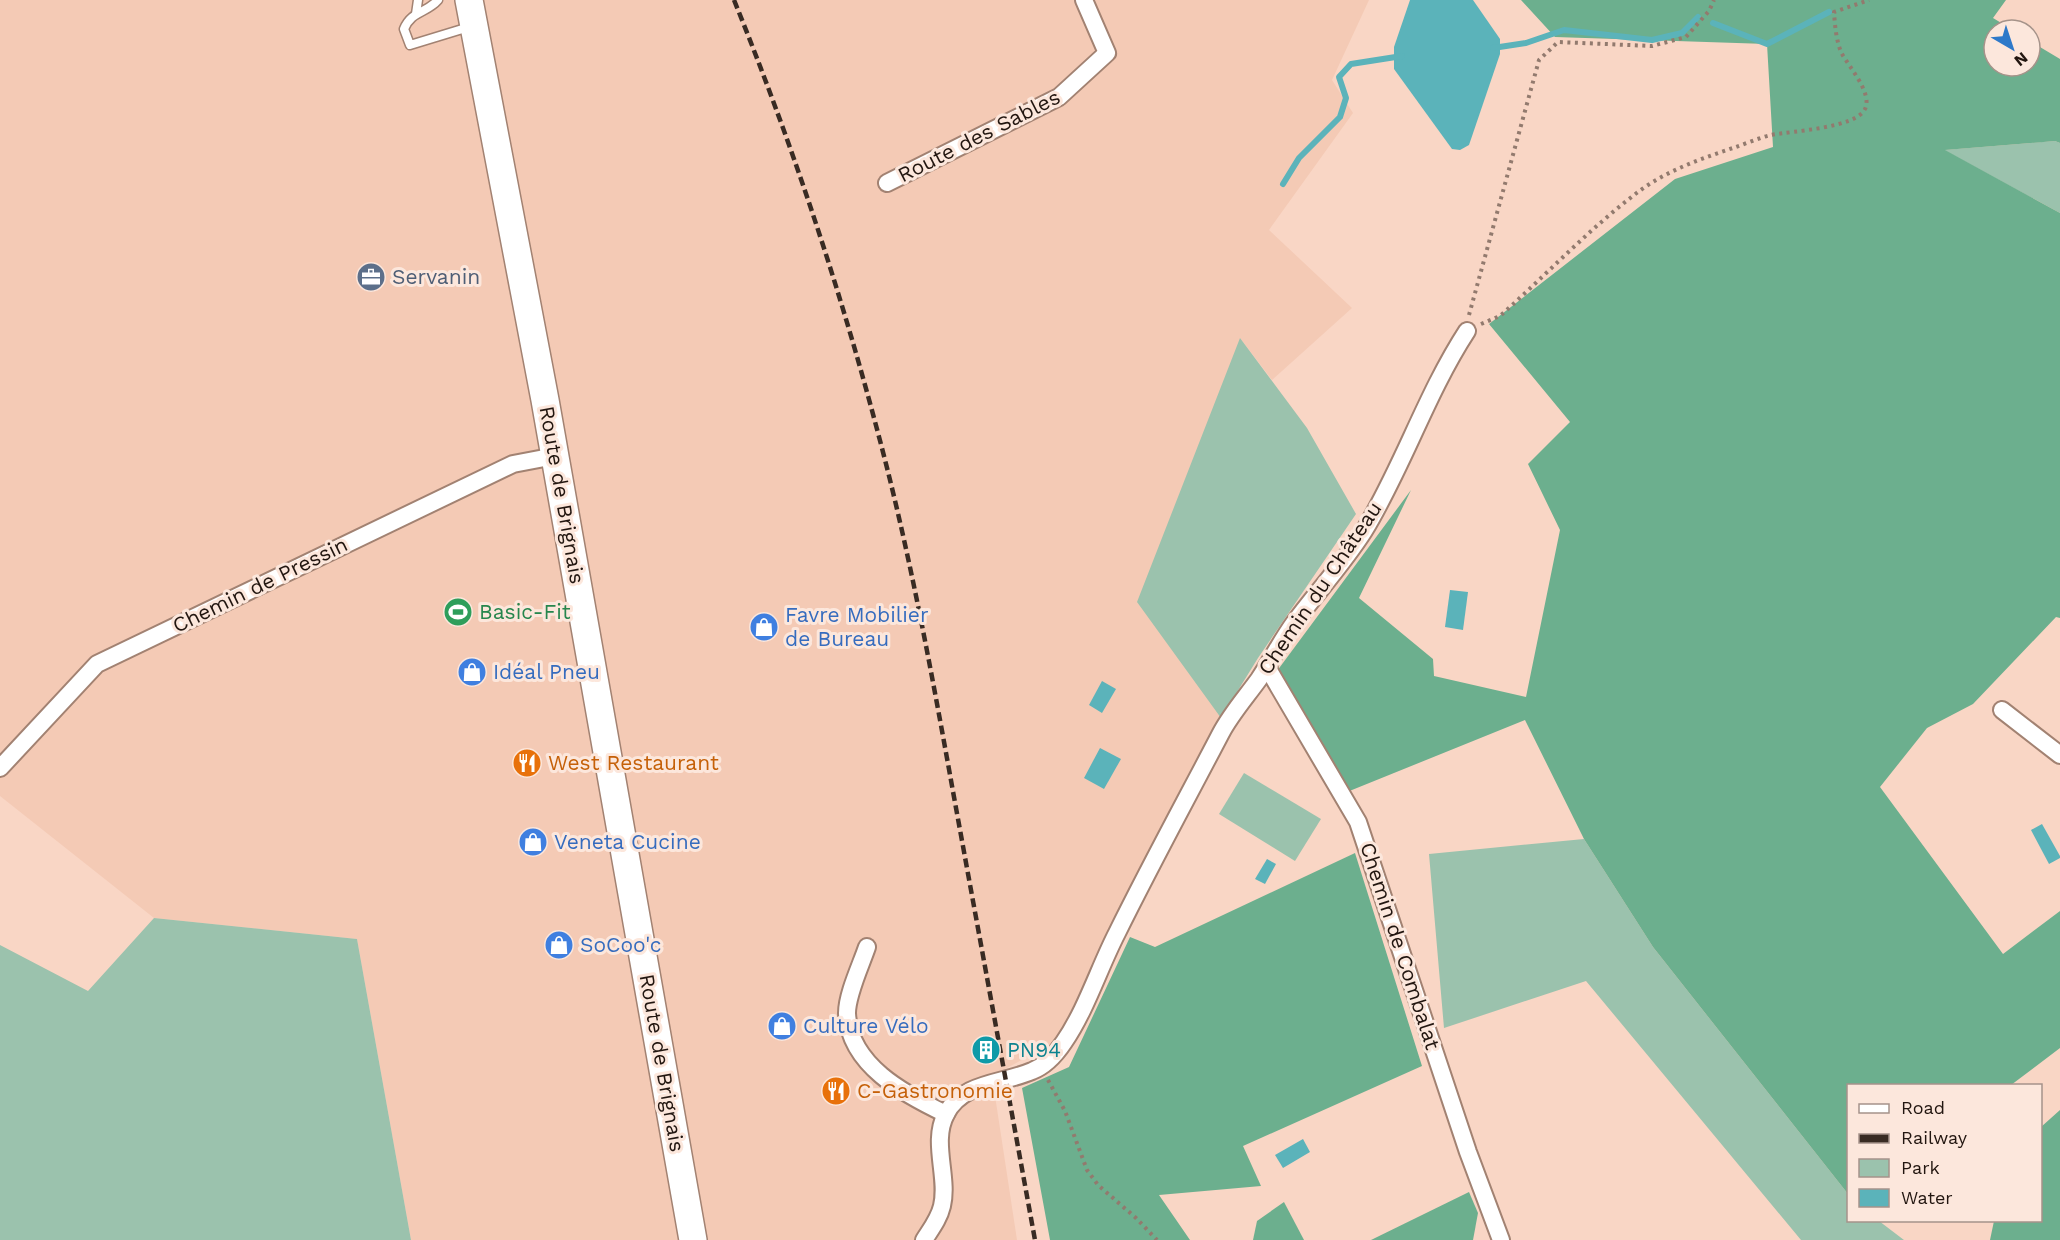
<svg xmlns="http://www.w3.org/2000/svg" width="2060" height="1240" viewBox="0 0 2060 1240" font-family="'Work Sans',sans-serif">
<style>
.built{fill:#f4cab5}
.green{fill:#9bc2ad}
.forest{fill:#6caf8e}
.water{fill:#5bb3ba}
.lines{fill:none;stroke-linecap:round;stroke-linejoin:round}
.stream{stroke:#5bb3ba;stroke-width:6}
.lane-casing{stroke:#a28272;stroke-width:11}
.street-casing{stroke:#a28272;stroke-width:20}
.primary-casing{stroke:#a28272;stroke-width:30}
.path{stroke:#927a6e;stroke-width:4;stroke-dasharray:3 4.5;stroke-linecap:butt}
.lane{stroke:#fff;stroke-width:8}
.street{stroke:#fff;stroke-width:16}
.primary{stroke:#fff;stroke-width:27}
.rail{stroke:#392b23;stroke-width:4.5;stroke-dasharray:9 4.5;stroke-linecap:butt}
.labels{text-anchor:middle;stroke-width:6;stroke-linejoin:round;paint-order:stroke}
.street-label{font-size:21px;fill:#221610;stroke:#fce7dc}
.service-label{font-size:21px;fill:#4e5e75;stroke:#fce7dc;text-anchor:start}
.leisure-label{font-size:21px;fill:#27864d;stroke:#fce7dc;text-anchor:start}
.shop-label{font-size:21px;fill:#366cbe;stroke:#fce7dc;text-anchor:start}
.food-label{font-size:21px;fill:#c56008;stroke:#fce7dc;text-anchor:start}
.culture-label{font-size:21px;fill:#0d838f;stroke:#fce7dc;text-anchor:start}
</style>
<rect width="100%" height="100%" fill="#f9d6c5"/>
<!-- built -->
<polygon class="built" points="0,0 1369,0 1332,80 1353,113 1269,230 1352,308 1272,380 1240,338 1221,718 1055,1042 992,1076 1017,1240 411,1240 357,939 154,918 0,796"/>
<!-- green -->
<g class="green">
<polygon points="2055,141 2060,143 2060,213 1944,150"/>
<polygon points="1240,338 1307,428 1356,514 1258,658 1221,718 1137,602"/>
<polygon points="1244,773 1321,819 1295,861 1219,814"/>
<polygon points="1584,839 1653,947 1848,1194 1848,1220 1879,1221 1904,1240 1801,1240 1586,981 1444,1028 1429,854"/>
<polygon points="154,918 357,939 411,1240 0,1240 0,945 88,991"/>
</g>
<!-- forest -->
<g class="forest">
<polygon points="1521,0 2006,0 1993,18 2013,30 1994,30 1994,66 2030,66 2030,41 2060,59 2060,143 2055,141 1945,150 2060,213 2060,618 2056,617 1973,704 1927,728 1880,787 2003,954 2060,911 2060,1048 2011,1085 1848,1086 1848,1194 1653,947 1584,839 1525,720 1347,792 1277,671 1411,490 1359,598 1433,659 1434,676 1526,697 1560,530 1528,464 1570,422 1489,324 1675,179 1773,147 1767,44 1555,37"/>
<polygon points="1355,853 1422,1066 1243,1146 1261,1186 1159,1195 1190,1240 1050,1240 1022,1088 1069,1067 1130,937 1155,947"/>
<polygon points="2060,1110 2060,1240 1990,1240 1994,1221 2040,1220 2041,1127"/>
<polygon points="1469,1192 1478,1213 1473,1240 1371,1240"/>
<polygon points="1284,1202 1304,1240 1253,1240 1257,1221"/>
</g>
<!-- water -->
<g class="water">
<polygon points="1410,0 1473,0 1500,39 1500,54 1469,145 1460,150 1452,149 1394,69 1394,47"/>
<polygon points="1450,590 1468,592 1463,630 1445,627"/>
<polygon points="1102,681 1116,689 1102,713 1089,705"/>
<polygon points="1100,748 1121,759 1104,789 1084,778"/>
<polygon points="2042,824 2060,856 2060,858 2049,864 2031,830"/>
<polygon points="1267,859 1276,864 1265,884 1255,879"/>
<polygon points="1303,1139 1310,1152 1283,1168 1275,1155"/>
</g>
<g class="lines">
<!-- stream -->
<g class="stream">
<polyline points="1713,23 1767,44 1829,12"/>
<polyline points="1493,48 1526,43 1564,30 1652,40 1682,33 1698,17"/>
<polyline points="1283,184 1299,158 1340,117 1346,98 1339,77 1351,64 1402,56"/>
</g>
<!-- lane casing -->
<g class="lane-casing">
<g id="lane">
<path d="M438 0C427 13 411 11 404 29L410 45 469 27"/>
<polyline points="416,14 418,0"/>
</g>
</g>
<!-- street casing -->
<g class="street-casing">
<g id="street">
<polyline points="887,183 1059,97 1107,53 1084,0"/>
<polyline points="1267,667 1358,822 1468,1152 1501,1240"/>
<polyline points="2002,710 2060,755"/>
<polyline points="0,768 97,664 513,464 555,456"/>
<path d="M867 947C861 965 847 994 847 1013 849 1065 904 1094 946 1114"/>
<path d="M924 1240C931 1229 939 1219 942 1206 949 1177 931 1142 946 1114 962 1082 1002 1084 1032 1071 1045 1066 1056 1054 1064 1042 1086 1010 1099 968 1117 933 1150 866 1186 800 1221 733 1231 714 1246 697 1259 679 1271 661 1281 641 1294 623 1317 592 1343 564 1364 531 1403 467 1426 394 1467 331"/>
</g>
</g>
<!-- primary casing -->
<g class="primary-casing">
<polyline id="primary" points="469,0 545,400 693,1240"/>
</g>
<!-- path -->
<g class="path">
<polyline points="1469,315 1539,60 1558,42 1652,46 1686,37 1709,11 1714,0"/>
<path d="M1481 324 1500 316C1546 275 1589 229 1638 192 1666 171 1700 159 1733 148 1745 144 1758 138 1771 135 1792 131 1856 128 1865 109 1873 93 1848 66 1841 52 1836 39 1835 26 1834 12L1869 0"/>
<polyline points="1048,1080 1065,1111 1087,1170 1098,1185 1136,1218 1157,1240"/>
</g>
<!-- lane -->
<use href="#lane" class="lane"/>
<!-- street -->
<use href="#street" class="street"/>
<!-- primary -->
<use href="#primary" class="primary"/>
<!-- rail -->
<path class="rail" d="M734 0C791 141 839 285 878 433 910 553 932 675 954 797 981 945 1008 1092 1035 1240"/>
</g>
<!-- icons -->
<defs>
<g id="office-disc" transform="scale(1.5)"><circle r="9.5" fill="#5c6f8a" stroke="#fce7dc"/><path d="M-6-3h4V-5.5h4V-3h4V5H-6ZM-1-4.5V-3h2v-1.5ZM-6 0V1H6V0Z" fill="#fff"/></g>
<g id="stadium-disc" transform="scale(1.5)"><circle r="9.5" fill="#2e9e5b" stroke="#fce7dc"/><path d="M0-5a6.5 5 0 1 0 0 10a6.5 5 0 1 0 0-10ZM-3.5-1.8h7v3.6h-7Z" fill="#fff"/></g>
<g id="shop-disc" transform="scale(1.5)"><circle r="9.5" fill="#3f7fe0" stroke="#fce7dc"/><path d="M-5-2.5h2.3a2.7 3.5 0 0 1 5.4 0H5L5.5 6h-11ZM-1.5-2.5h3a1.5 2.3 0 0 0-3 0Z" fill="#fff"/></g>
<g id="restaurant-disc" transform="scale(1.5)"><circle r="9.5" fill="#e8710a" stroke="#fce7dc"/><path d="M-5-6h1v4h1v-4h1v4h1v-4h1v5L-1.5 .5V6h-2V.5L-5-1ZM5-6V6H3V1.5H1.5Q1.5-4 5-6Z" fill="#fff"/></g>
<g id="building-disc" transform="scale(1.5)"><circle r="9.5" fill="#0f9aa8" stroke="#fce7dc"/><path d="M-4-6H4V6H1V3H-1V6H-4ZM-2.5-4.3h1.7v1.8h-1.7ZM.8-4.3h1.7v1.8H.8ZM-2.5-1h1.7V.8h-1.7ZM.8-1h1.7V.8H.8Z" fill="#fff"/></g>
</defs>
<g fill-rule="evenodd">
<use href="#office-disc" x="371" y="277"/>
<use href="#stadium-disc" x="458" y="612"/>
<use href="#shop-disc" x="764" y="627"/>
<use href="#shop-disc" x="472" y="672"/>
<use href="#restaurant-disc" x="527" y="763"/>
<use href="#shop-disc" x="533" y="842"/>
<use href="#shop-disc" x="559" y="945"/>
<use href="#shop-disc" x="782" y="1026"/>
<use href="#building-disc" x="986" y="1050"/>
<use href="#restaurant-disc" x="836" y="1091"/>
</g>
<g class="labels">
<!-- street labels -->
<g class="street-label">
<text transform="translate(979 136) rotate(-27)" y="7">Route des Sables</text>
<text transform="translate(562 495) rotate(80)" y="7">Route de Brignais</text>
<text transform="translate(260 585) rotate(-26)" y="7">Chemin de Pressin</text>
<text transform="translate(1320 588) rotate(-56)" y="7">Chemin du Château</text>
<text transform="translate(1400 946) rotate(72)" y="7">Chemin de Combalat</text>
<text transform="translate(662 1063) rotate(80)" y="7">Route de Brignais</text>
</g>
<!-- service labels -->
<g class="service-label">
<text x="392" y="284">Servanin</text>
</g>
<!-- leisure labels -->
<g class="leisure-label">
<text x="479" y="619">Basic-Fit</text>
</g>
<!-- shop labels -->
<g class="shop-label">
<text x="785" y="622">Favre Mobilier<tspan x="785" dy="24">de Bureau</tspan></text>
<text x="493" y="679">Idéal Pneu</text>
<text x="554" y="849">Veneta Cucine</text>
<text x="580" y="952">SoCoo'c</text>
<text x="803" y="1033">Culture Vélo</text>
</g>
<!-- food labels -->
<g class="food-label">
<text x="548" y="770">West Restaurant</text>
<text x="857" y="1098">C-Gastronomie</text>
</g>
<!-- culture labels -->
<g class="culture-label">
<text x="1007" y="1057">PN94</text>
</g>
</g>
<!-- legend -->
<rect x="1847" y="1084" width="195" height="138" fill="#fce7dc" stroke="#a5938a" stroke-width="1.5"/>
<rect x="1859" y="1104" width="30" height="9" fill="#ffffff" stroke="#a5938a" stroke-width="1.5"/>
<text x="1901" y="1114" font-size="18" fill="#221610">Road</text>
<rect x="1859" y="1134" width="30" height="9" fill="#392b23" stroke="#a5938a" stroke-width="1.5"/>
<text x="1901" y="1144" font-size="18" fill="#221610">Railway</text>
<rect x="1859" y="1159" width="30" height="18" fill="#9bc2ad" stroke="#a5938a" stroke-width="1.5"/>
<text x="1901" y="1174" font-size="18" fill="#221610">Park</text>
<rect x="1859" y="1189" width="30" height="18" fill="#5bb3ba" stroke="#a5938a" stroke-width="1.5"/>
<text x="1901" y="1204" font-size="18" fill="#221610">Water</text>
<!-- north arrow -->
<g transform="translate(2012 48) rotate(141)"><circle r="28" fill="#fce7dc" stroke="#a5938a" stroke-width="1.5"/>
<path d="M0-4.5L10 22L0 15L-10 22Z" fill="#2e79c9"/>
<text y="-9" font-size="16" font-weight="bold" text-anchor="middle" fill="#221610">N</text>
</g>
</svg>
